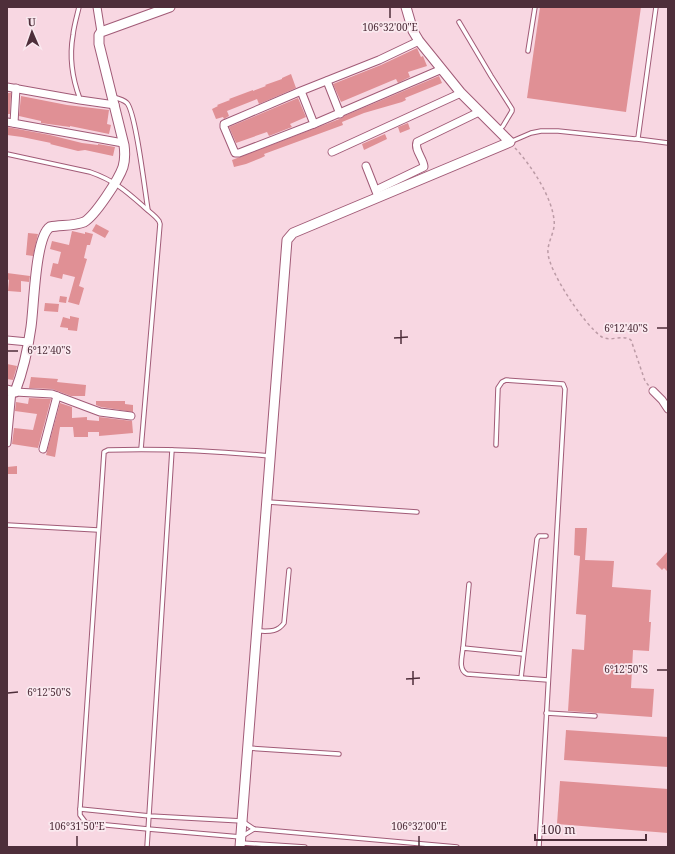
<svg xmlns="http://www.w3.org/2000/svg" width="675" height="854" viewBox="0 0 675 854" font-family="'Noto Serif',serif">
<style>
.building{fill:#e09095}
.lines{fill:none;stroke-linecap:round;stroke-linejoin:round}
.service-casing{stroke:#a15b77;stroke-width:5.5}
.minor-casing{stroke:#a15b77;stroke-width:9}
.tertiary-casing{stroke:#a15b77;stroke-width:11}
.path{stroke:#bc9ba6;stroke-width:1.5;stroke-dasharray:3 3;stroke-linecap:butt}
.service{stroke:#fff;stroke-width:3.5}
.minor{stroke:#fff;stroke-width:7}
.tertiary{stroke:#fff;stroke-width:9}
.ticks{fill:none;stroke:#4e2e3a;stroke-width:1.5}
.ticks-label{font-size:10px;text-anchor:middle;fill:#4e2e3a;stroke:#fae9ef;stroke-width:3.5;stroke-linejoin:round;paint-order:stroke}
</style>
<rect width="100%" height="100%" fill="#f8d7e2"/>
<!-- building -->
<g class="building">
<polygon points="540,7 641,7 626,112 527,98"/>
<polygon points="417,48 421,57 423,56 427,66 408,72 410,77 398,83 396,79 391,81 341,102 333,84 381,65"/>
<polygon points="291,74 296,88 259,104 257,99 227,111 229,116 224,119 223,117 216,119 212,109 218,106 217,105 230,100 229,99 253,90 253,91 266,86 265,85 282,79 282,78"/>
<polygon points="439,76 442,83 405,98 406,100 402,102 364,113 342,122 343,125 264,154 265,156 261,158 246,164 234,167 232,160 342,118 344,116"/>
<polygon points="7,93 11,93 10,114 7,114"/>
<polygon points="21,96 67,105 109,110 107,124 111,125 109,134 70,126 70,127 41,123 41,121 19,116"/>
<polygon points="298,98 306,117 290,124 292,127 269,136 267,132 236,143 229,127"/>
<polygon points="408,123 410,129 400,133 398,127"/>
<polygon points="7,127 50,135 82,143 98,145 98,144 115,147 113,156 85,150 78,151 50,144 51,143 22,137 7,135"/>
<polygon points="385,134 387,139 364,150 362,144"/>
<polygon points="96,224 109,231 105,238 92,231"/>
<polygon points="72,231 85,234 85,232 93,234 90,245 87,245 84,258 87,259 79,286 84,288 79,305 68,302 75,277 63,274 62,279 50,276 53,263 58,264 61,252 50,249 52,241 69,245"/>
<polygon points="28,233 38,234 33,256 26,255"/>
<polygon points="7,273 30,276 29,282 21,281 21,292 8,291 9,280 7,279"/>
<polygon points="60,296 67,297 66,303 59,302"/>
<polygon points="45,303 59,304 58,312 44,311"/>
<polygon points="70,316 79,318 77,331 68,330 68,328 60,327 63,317 70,319"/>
<polygon points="7,364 17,366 13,380 7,379"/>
<polygon points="31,377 58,379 57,382 86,385 85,396 71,396 52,389 29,388"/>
<polygon points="29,398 51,399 38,448 12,444 14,428 33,430 37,414 15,411 16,402 28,404"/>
<polygon points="96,401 125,401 125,404 133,405 133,412 101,407 96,405"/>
<polygon points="60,403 72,407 72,418 87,417 87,420 99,421 99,417 132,421 133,433 99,436 99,432 88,432 88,437 74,437 73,427 60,427 55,457 46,455"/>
<polygon points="17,466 17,474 7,474 7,467"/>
<polygon points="575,528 587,528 585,560 614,561 612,587 651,590 649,622 651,622 649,651 633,650 631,688 654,689 652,717 568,711 572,649 584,650 586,615 576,614 580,556 574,555"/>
<polygon points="668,551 668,572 664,568 662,570 656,564"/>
<polygon points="566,730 668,737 668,767 564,760"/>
<polygon points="560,781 668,789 668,833 557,824"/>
</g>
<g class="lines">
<!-- service casing -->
<g class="service-casing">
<g id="service">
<path d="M79 7C77 16 74 25 73 35 69 58 72 78 80 99"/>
<polyline points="459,22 491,76 512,109 512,111 503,126 499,130"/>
<polyline points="528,51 535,7"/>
<path d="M113 97C117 98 124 100 127 103 136 113 145 192 148 210"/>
<polyline points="637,139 668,143"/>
<polyline points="510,142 531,133 541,131 558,131 635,139 638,138 656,7"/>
<path d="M7 154 90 172C113 180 125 190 143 206 148 211 155 215 159 221L160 224 141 449"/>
<polyline points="496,445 498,388 502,382 506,380 563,384 565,389 539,847"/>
<polyline points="268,502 417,512"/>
<polyline points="7,525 98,530"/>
<polyline points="546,536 539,536 537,539 521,678 548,680"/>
<path d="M257 631C268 631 277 633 284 623L289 570"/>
<polyline points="463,648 469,584"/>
<path d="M521 678 467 674C458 670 462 657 463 648L523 654"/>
<polyline points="546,713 595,716"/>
<polyline points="248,748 339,754"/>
<polyline points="80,809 150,816 242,821 254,829 457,847"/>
<path d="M254 829 241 837 148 829 86 823 80 815V809L104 452 108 450C162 448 216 451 270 456"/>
<polyline points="242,843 305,847"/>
<polyline points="147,847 172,450"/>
</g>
</g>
<!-- minor casing -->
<g class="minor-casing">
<g id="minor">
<polyline points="97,7 101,32"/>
<polyline points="327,81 340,114"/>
<polyline points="7,87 80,100 115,105"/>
<polyline points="301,91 224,124 224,127 235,153 239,153 314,124 301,91 379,60 419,41"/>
<polyline points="7,122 123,143"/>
<polyline points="14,123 16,88"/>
<polyline points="314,124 442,69"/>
<polyline points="332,152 461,93"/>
<polyline points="366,166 377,194"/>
<path d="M376 190 424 167C424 159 414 150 417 142L479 112"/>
<polyline points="7,340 28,342"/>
<polyline points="653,391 662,400 668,409"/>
<polyline points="15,392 52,394 100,412 131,416"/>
<polyline points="7,443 12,391"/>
<polyline points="43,449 57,396"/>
</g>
</g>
<!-- tertiary casing -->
<g class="tertiary-casing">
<g id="tertiary">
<path d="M7 390 15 392C23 371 28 349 31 327 34 307 35 237 50 227 61 225 74 226 84 222 95 216 119 179 123 167 125 160 125 152 124 145L99 44V35L101 32 170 7"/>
<polyline points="240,847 287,240 293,233 510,142 461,93 419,41 413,31 406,7"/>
</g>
</g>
<!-- path -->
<path class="path" d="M515 148C531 165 552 197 554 220 556 231 547 242 548 253 549 272 585 326 602 337 611 342 622 334 631 340L645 381 649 386"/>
<!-- service -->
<use href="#service" class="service"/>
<!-- minor -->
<use href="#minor" class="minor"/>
<!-- tertiary -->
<use href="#tertiary" class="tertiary"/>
</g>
<!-- ticks -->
<path class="ticks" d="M390 8V18M657 328H667M401 330V344M394 338 408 337M8 351H18M657 670H667M413 671V685M406 679 420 678M8 693 18 692M77 836V846M419 836V846"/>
<g class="ticks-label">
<text x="390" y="31">106°32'00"E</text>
<text x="626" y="332">6°12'40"S</text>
<text x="49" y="354">6°12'40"S</text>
<text x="626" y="673">6°12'50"S</text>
<text x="49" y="696">6°12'50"S</text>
<text x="77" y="830">106°31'50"E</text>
<text x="419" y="830">106°32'00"E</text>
</g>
<!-- border -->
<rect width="675" height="854" fill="none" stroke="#4e2e3a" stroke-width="16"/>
<!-- north arrow -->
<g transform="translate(32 32) rotate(358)" stroke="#fae9ef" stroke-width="3" paint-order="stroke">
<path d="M0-3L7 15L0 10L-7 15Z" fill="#4e2e3a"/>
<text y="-6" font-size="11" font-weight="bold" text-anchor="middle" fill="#4e2e3a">U</text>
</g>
<!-- scale -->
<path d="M535 834v6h111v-6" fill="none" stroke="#4e2e3a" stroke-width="2"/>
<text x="541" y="834" font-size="12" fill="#4e2e3a" stroke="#fae9ef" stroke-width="3" paint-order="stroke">100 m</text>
</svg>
